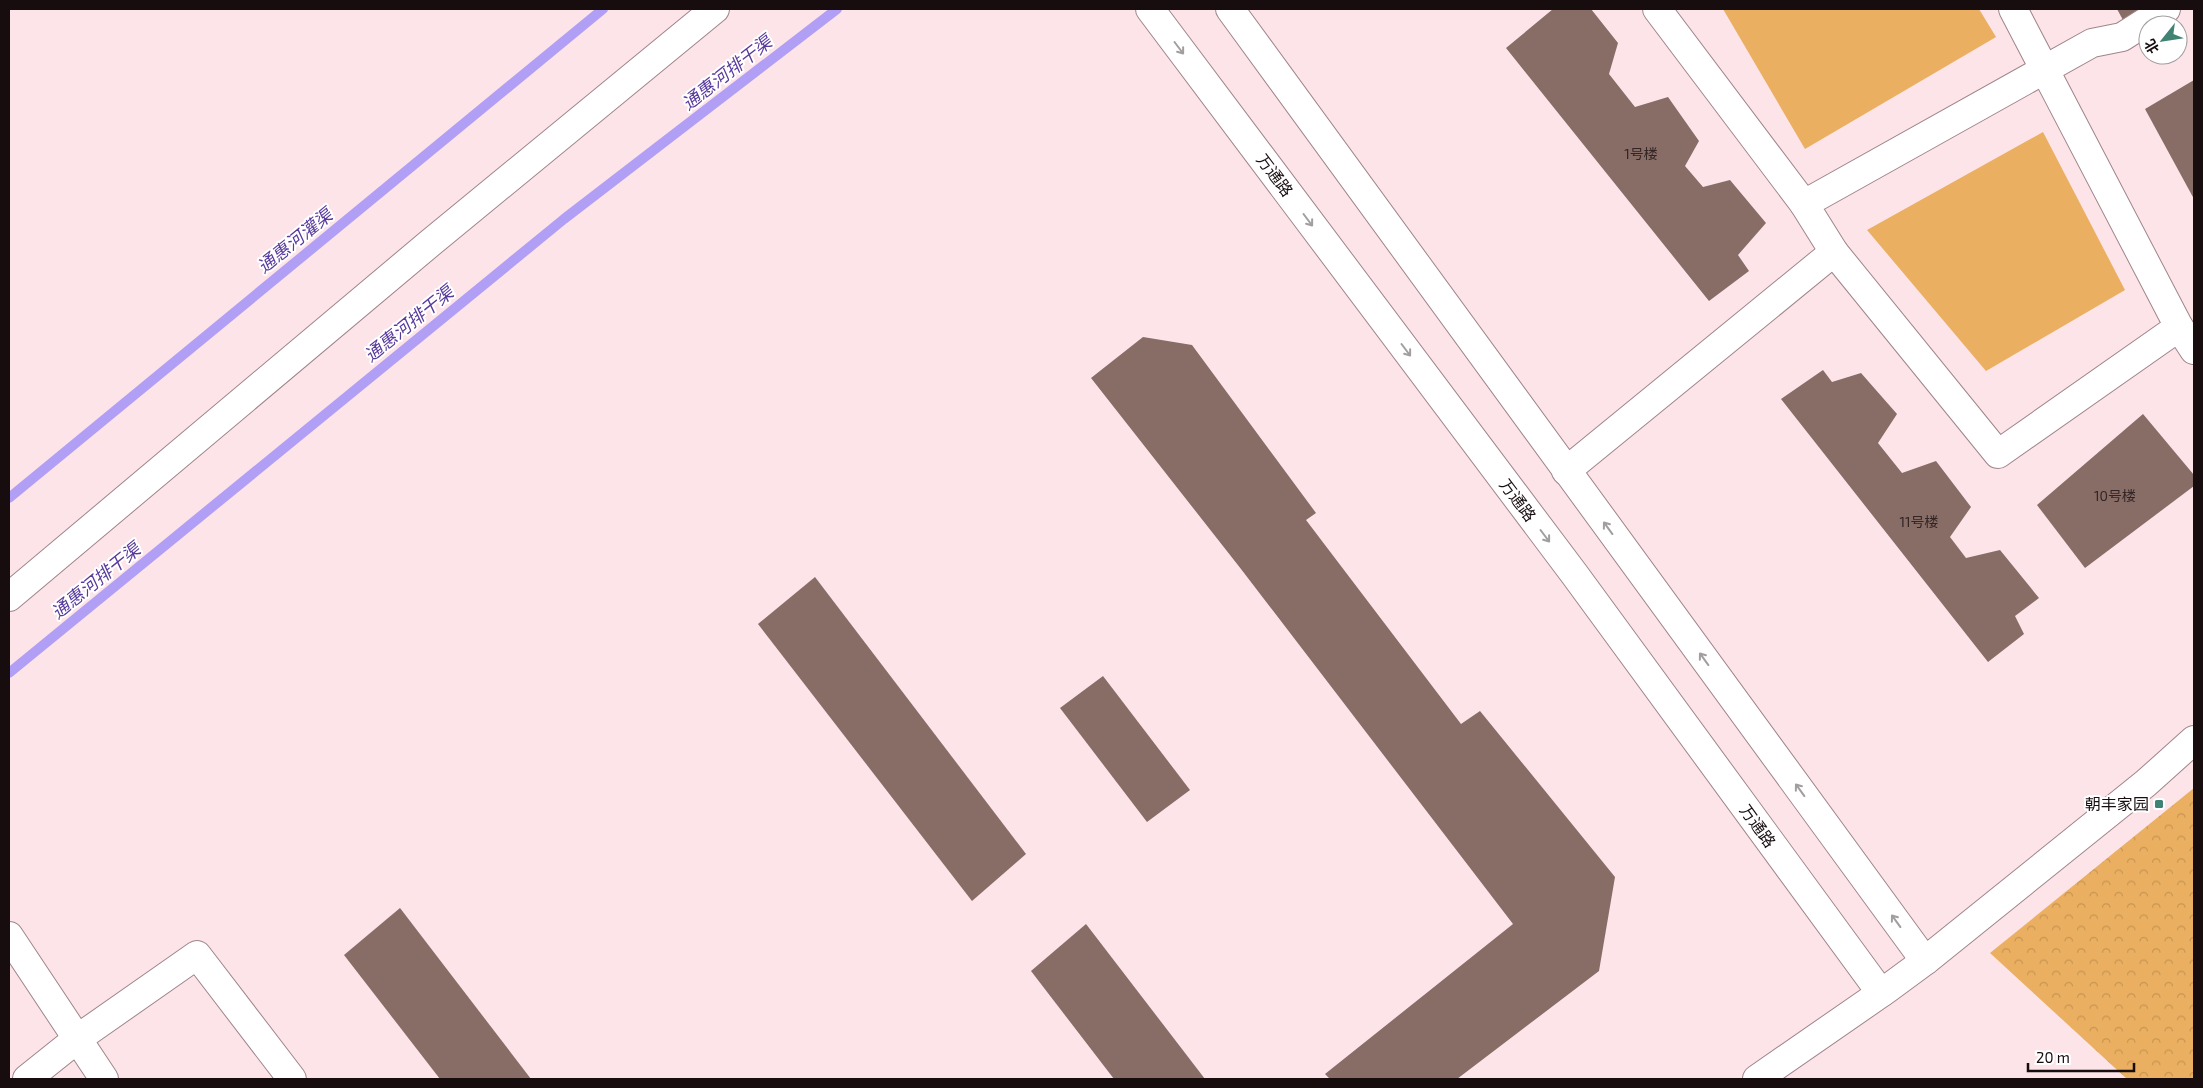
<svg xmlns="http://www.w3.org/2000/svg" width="2203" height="1088" viewBox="0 0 2203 1088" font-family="'Exo 2','Noto Sans SC',sans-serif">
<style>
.forest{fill:url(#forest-crowns)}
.garden{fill:#eaaf60}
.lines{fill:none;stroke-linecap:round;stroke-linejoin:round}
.stream{stroke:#b19ff5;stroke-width:10}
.building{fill:#876d66}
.minor-casing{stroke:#a0858b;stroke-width:30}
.major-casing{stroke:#a0858b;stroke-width:30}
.minor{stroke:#fff;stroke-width:28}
.major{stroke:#fff;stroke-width:28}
.oneway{stroke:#a29e9f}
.poi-dot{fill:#408273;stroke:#fff;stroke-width:2}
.labels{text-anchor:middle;stroke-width:4;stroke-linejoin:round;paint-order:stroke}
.number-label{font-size:14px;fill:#332525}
.street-label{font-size:16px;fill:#170d0f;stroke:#fff}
.poi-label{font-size:16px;fill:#170d0f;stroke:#fff;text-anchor:end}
.water-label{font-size:18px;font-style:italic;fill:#583a9d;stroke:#fff}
</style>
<defs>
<pattern id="forest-crowns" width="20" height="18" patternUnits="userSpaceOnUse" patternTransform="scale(1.25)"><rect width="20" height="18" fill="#eaaf60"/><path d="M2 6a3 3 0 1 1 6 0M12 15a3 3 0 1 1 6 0" fill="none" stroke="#c89552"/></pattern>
</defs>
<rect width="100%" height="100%" fill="#fce4e9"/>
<!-- forest -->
<polygon class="forest" points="2194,788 2194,1079 2127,1079 1990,953"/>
<!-- garden -->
<g class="garden">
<polygon points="1723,9 1979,9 1996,37 1805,149"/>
<polygon points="2043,132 2125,290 1986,371 1867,230"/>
</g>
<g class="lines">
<!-- stream -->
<g class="stream">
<polyline points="9,498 603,9"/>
<polyline points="9,673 564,219 837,9"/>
</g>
</g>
<!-- building -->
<g class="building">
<polygon points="1553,9 1591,9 1618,43 1609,74 1635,107 1668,97 1699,141 1685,166 1703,187 1730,180 1766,223 1738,255 1749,271 1709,301 1506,48"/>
<polygon points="2117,9 2143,9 2123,20"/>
<polygon points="2194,80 2194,199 2145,109"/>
<polygon points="1143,337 1192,345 1316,513 1306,520 1461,724 1480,711 1615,877 1599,971 1457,1079 1330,1079 1325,1074 1513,924 1241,569 1091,378"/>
<polygon points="1823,370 1832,382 1861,373 1897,414 1878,443 1902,473 1936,461 1971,507 1950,537 1966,558 2000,550 2039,598 2015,616 2024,634 1988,662 1781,399"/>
<polygon points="2143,414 2194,475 2194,486 2085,568 2037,505"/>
<polygon points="815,577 1026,854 972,901 758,624"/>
<polygon points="1103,676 1190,790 1147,822 1060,708"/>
<polygon points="400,908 531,1079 440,1079 344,955"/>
<polygon points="1086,924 1205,1079 1114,1079 1031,971"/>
</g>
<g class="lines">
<!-- minor casing -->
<g class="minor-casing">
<g id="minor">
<polyline points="1657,9 1804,204"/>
<polyline points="2013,9 2179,327"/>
<polyline points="1834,252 1998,454 2179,327 2194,350"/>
<polyline points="1566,471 1834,252 1804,204 2092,43 2122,37 2166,9"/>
<polyline points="9,597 429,244 715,9"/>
<polyline points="9,936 104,1079"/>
<polyline points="27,1079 77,1039 197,955 292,1079"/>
<polyline points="1757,1079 1887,989 1925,961 2146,783 2194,740"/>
</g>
</g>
<!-- major casing -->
<g class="major-casing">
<g id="major">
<polyline points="1150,9 1575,575 1881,993"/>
<polyline points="1230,9 1925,961"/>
</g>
</g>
<!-- minor -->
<use href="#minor" class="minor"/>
<!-- major -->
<use href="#major" class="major"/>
</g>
<!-- one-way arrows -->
<defs><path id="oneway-shaft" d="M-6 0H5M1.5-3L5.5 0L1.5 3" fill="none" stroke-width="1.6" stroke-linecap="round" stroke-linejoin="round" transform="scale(1.25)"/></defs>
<g class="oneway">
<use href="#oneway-shaft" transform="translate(1179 48) rotate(53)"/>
<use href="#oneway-shaft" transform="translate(1308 220) rotate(53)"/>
<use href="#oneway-shaft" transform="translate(1406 350) rotate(53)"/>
<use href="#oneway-shaft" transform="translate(1608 528) rotate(-126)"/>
<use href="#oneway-shaft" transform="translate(1545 536) rotate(53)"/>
<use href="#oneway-shaft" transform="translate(1704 659) rotate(-126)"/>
<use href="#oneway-shaft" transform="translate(1800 790) rotate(-126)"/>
<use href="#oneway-shaft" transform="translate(1896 921) rotate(-126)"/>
</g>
<!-- markers -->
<rect class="poi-dot" x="2154" y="799" width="10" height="10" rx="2.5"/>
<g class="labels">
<!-- number labels -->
<g class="number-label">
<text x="1641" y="159">1号楼</text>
<text x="2115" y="501">10号楼</text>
<text x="1919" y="527">11号楼</text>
</g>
<!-- street labels -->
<g class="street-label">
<text transform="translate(1275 175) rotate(53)" y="6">万通路</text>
<text transform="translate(1518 500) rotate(53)" y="6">万通路</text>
<text transform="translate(1758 826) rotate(54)" y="6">万通路</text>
</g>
<!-- poi labels -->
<g class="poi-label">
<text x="2149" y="810">朝丰家园</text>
</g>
<!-- water labels -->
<g class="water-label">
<text transform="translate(727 73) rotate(-38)" y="6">通惠河排干渠</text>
<text transform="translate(295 241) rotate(-39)" y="6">通惠河灌渠</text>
<text transform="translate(409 324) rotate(-39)" y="6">通惠河排干渠</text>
<text transform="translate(96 581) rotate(-39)" y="6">通惠河排干渠</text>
</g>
</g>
<!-- border -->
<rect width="2203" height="1088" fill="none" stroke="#170d0f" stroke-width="20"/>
<!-- north arrow -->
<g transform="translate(2163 40) rotate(240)"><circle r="24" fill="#ffffff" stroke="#a29e9f"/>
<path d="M0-4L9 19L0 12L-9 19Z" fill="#408273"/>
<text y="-8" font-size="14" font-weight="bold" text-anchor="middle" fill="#170d0f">北</text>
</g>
<!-- scale -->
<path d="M2028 1063v8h106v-8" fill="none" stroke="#170d0f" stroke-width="2.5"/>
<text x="2036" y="1063" font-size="15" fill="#170d0f" stroke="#ffffff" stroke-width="4" paint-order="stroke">20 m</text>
</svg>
